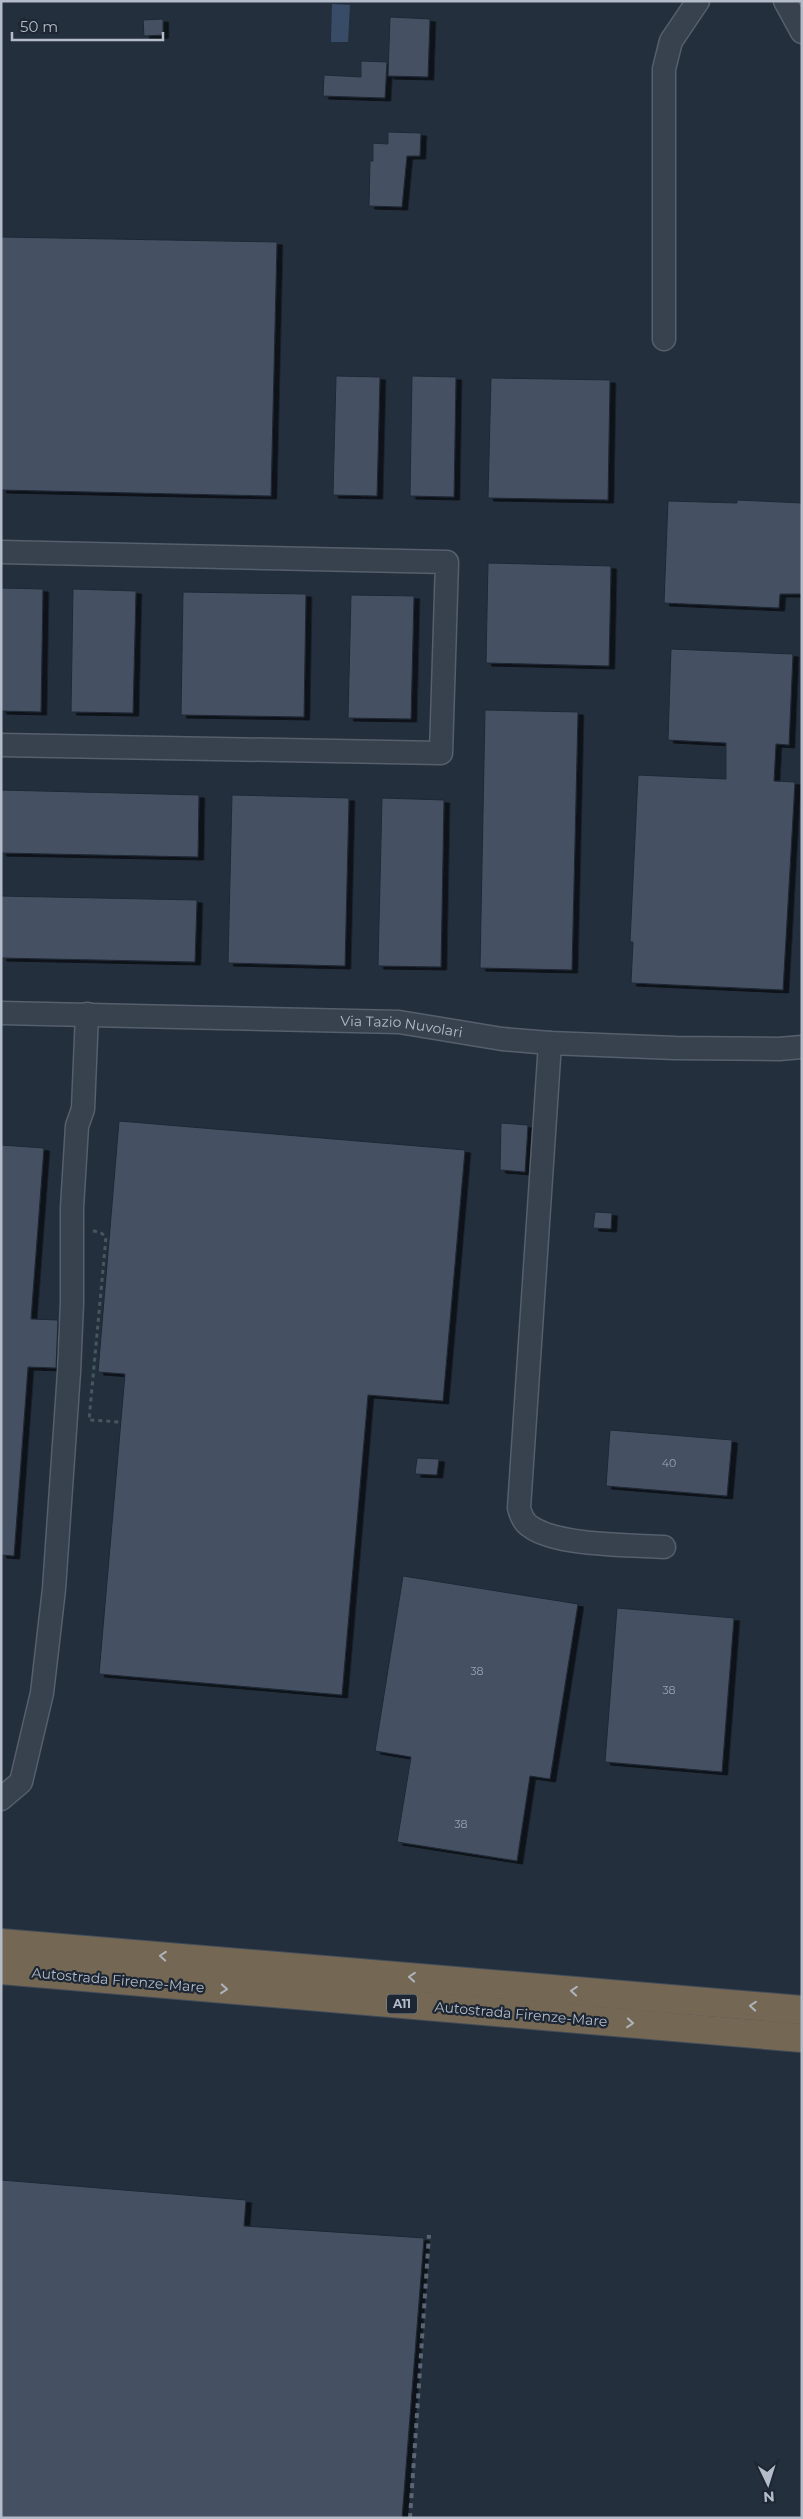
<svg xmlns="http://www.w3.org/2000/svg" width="803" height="2519" viewBox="0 0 803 2519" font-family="Montserrat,sans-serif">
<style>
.water{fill:#394c67}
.building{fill:#455162;stroke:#1f2835;filter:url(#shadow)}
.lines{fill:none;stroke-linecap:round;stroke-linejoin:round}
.minor-casing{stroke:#565f6c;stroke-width:25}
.highway-casing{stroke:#434c59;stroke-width:30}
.path{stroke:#44595c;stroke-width:3;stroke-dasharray:4 4;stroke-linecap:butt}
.minor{stroke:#38414e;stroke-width:22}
.highway{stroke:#746855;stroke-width:28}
.rail{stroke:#5a6575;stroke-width:4;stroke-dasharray:5 5;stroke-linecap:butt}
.oneway{stroke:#aeb4bd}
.labels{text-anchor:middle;stroke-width:4.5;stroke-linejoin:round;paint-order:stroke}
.number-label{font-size:11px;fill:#98a1af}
.shield{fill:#1d2633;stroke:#878f9c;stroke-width:1}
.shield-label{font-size:12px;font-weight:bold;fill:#b4bcc9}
.street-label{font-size:14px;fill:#b4bcc9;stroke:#1d2633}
</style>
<defs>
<filter id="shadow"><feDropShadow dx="5.5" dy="3" stdDeviation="0" flood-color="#0009"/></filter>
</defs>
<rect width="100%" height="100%" fill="#242f3e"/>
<!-- water -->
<polygon class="water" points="332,4 350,5 348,42 331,42"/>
<!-- building -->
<g class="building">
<polygon points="390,17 430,19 428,77 388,76"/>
<polygon points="163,19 163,35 144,36 143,20"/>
<polygon points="361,61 387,62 385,98 323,96 324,75 361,77"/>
<polygon points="388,132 421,133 420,156 407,156 402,207 369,206 370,161 373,161 373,143 388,144"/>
<polygon points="1,237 277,242 271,496 1,490"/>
<polygon points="336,376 380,377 377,496 333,495"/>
<polygon points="412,376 456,377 454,497 410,496"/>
<polygon points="491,378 610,380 608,500 488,498"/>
<polygon points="737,500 802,503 802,594 780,594 779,608 664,603 668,501 737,503"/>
<polygon points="488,563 611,566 609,666 486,663"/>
<polygon points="1,588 43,589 41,712 1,711"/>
<polygon points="73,589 136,591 133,713 71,712"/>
<polygon points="183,592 306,594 304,717 181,715"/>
<polygon points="351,595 414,596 411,719 348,718"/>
<polygon points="671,649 793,654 789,745 776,744 774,781 795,782 783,990 631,983 633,942 630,942 638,775 726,779 726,743 668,740"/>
<polygon points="485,710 578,712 572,970 480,968"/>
<polygon points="1,790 199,795 198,857 1,853"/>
<polygon points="232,795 349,798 345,966 228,963"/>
<polygon points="382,798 444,800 441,967 378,966"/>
<polygon points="1,896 197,900 195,962 1,958"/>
<polygon points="119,1121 465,1150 443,1401 368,1395 342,1695 99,1674 125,1374 98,1372"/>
<polygon points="501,1123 528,1125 525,1172 500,1170"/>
<polygon points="1,1145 44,1148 31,1319 58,1320 56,1368 28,1367 14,1556 1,1555"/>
<polygon points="595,1212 612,1213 611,1229 593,1228"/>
<polygon points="610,1430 732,1440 727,1496 606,1486"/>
<polygon points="417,1458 439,1459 437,1475 415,1474"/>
<polygon points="403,1576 578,1604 550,1779 530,1776 517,1861 397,1842 411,1757 375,1751"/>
<polygon points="617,1608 734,1618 722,1772 605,1762"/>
<polygon points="1,2180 246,2200 244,2226 424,2238 402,2518 1,2518"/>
</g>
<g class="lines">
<!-- minor casing -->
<g class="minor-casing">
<g id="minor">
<polyline points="785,1 802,32"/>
<polyline points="664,339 664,69 671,41 698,1"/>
<polyline points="1,552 447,562 441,753 1,745"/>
<path id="s1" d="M1 1013 399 1022 502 1039 550 1043 675 1048 779 1049 802 1047"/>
<path d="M550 1043 519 1508C521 1516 524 1523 531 1527 558 1546 631 1545 664 1547"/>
<polyline points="1,1799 21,1782 42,1693 54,1589 69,1372 72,1303 72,1208 77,1126 83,1109 87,1014"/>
</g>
</g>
<!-- highway casing -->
<g class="highway-casing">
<g id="highway">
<polyline points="1,1943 802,2010"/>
<polyline points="1,1970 802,2038"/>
</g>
</g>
<!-- path -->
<polyline class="path" points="93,1231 100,1232 106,1237 89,1420 120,1422"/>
<!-- minor -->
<use href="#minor" class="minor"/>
<!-- highway -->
<use href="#highway" class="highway"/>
<!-- rail -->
<polyline class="rail" points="410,2518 429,2235"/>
</g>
<!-- one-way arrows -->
<defs><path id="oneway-chevron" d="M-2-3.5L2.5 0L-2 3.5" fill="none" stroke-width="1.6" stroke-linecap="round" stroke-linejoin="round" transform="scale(1.25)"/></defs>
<g class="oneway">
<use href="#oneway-chevron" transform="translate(163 1956) rotate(-175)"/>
<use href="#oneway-chevron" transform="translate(412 1977) rotate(-175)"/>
<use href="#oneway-chevron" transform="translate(224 1989) rotate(5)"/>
<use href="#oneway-chevron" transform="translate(574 1991) rotate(-175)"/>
<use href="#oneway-chevron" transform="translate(753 2006) rotate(-175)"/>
<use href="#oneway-chevron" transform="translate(630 2023) rotate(5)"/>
</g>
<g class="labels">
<!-- number labels -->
<g class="number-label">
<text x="669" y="1467">40</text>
<text x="477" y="1675">38</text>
<text x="669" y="1694">38</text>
<text x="461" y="1828">38</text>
</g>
<!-- shield labels -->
<rect class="shield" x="387" y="1994.5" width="30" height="19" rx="4"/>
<g class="shield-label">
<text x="402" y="2008">A11</text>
</g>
<!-- street labels -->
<g class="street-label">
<text dy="5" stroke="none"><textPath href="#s1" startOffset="401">Via Tazio Nuvolari</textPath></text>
<text transform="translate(118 1980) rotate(5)" y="5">Autostrada Firenze-Mare</text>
<text transform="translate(521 2014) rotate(5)" y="5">Autostrada Firenze-Mare</text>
</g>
</g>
<!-- border -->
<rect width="803" height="2519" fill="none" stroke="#b4bcc9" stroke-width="5"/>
<!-- north arrow -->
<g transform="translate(768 2484) rotate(176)" stroke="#1d2633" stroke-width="4" paint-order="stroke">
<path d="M0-4L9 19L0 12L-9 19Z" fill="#b4bcc9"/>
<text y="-8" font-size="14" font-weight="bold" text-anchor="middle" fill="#b4bcc9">N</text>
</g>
<!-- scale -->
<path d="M12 32v8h151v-8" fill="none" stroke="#b4bcc9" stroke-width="2.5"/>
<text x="20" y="32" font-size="15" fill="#b4bcc9" stroke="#1d2633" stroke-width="4" paint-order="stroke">50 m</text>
</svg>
